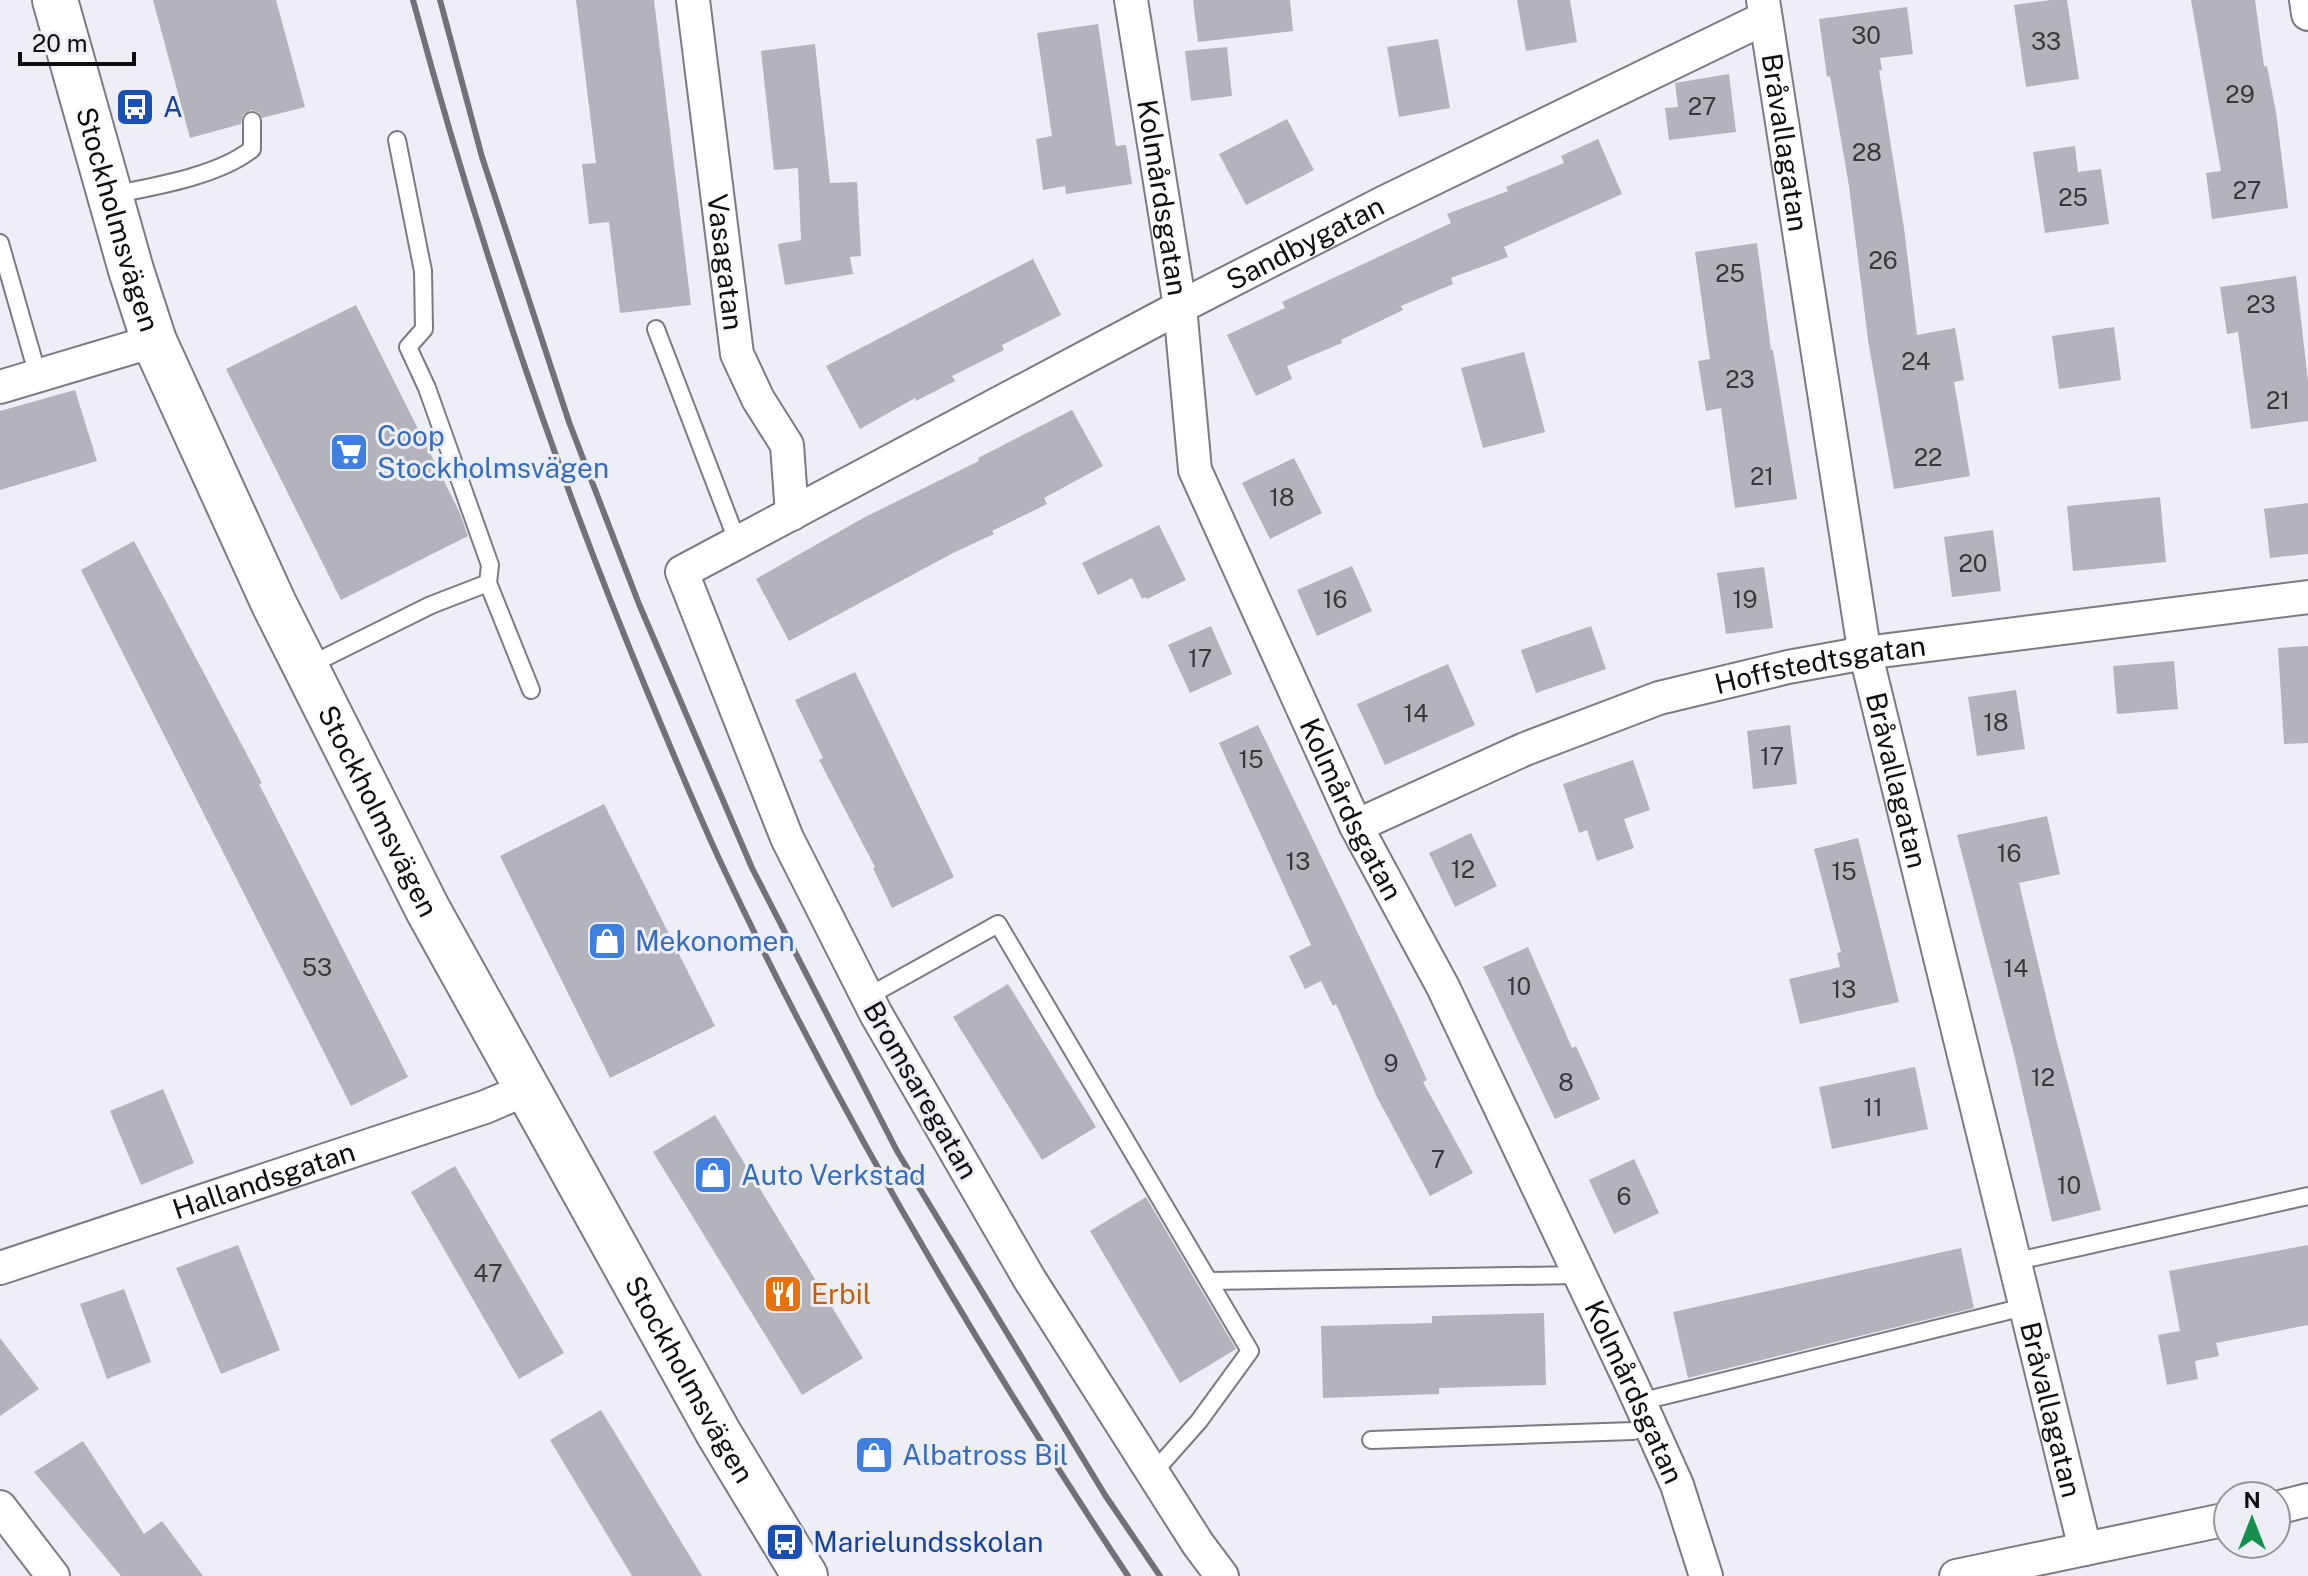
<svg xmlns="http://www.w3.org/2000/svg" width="2308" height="1576" viewBox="0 0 2308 1576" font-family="'Public Sans',sans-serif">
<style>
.building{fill:#b3b3bb}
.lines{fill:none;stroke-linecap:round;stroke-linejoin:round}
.lane-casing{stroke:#7b7b83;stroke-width:20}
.street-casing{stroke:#7b7b83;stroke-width:36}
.secondary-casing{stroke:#7b7b83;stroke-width:48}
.lane{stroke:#fff;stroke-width:16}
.street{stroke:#fff;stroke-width:32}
.secondary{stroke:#fff;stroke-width:44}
.rail{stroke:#717177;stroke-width:6}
.labels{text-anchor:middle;stroke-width:6;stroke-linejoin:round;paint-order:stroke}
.number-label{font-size:24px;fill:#38383c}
.transit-label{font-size:28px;fill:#164399;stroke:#eeeef7;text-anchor:start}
.street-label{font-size:28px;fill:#0f0f12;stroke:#eeeef7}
.shop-label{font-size:28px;fill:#366cbe;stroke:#eeeef7;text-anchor:start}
.food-label{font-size:28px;fill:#c56008;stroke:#eeeef7;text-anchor:start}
</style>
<rect width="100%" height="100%" fill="#eeeef7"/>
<!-- building -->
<g class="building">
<polygon points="153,0 276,0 305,107 262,118 258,112 251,110 243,115 241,124 190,138"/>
<polygon points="576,0 654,0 691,305 620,313 609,222 589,224 582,164 596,163"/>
<polygon points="1193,0 1290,0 1293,31 1198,42"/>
<polygon points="1517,0 1570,0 1577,42 1526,51"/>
<polygon points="2051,0 2067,0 2079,79 2026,87 2014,5"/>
<polygon points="2191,0 2255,0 2264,66 2267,66 2276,112 2288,208 2212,219 2206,173 2221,171"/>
<polygon points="1907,7 1913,54 1880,58 1882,70 1879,70 1904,228 1917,335 1955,328 1964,380 1954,382 1970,476 1894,489 1868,340 1849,186 1830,76 1827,77 1819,19"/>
<polygon points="1098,24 1116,146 1126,145 1132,184 1066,194 1065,186 1043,190 1036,139 1052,136 1037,33"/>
<polygon points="1438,39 1450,108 1399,117 1387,47"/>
<polygon points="815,44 830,183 857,182 861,256 850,257 853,274 785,285 778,244 801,240 798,168 774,170 761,51"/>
<polygon points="1227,47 1232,96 1191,101 1185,51"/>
<polygon points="1729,74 1736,132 1669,140 1665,108 1678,107 1675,83"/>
<polygon points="1287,119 1314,170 1246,205 1219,154"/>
<polygon points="1598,139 1622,194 1504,247 1508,257 1451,278 1453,284 1401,306 1403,310 1341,340 1342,343 1287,366 1292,379 1256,396 1227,335 1285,308 1282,302 1451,223 1447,214 1508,191 1506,187 1564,163 1561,156"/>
<polygon points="2075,146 2078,172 2101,169 2109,224 2045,233 2033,152"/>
<polygon points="1757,243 1771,350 1773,350 1797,499 1735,508 1721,408 1706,411 1698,361 1710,359 1695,252"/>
<polygon points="1033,259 1061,315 1002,345 1004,350 952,376 955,381 916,401 915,398 860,429 826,366"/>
<polygon points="2296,276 2308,381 2308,421 2251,429 2238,332 2227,334 2220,287"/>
<polygon points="356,305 459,511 468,536 341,600 226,369"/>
<polygon points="2114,327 2121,380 2059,389 2052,336"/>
<polygon points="1524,352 1545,432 1483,448 1461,368"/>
<polygon points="75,390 97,461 0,490 0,411"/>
<polygon points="1072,410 1103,466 1044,498 1047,504 992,531 994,534 955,552 789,641 756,579 865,517 979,461 978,458"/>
<polygon points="1294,458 1322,513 1270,539 1242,483"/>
<polygon points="2160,497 2166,562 2073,571 2067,506"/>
<polygon points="2308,503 2308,554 2270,558 2264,509"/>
<polygon points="1159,525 1186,580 1147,599 1146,597 1142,599 1132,578 1098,595 1082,563"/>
<polygon points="1993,530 2001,591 1952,597 1944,537"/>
<polygon points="134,541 262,783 259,784 408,1077 351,1106 81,570"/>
<polygon points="1352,566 1372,611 1317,636 1297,590"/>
<polygon points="1764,567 1773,628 1726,634 1717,573"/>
<polygon points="1211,626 1232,674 1190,693 1168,645"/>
<polygon points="1591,626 1606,669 1536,693 1521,650"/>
<polygon points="2308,646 2308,743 2284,744 2278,648"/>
<polygon points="2174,661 2178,709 2117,714 2113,666"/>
<polygon points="1448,664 1475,725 1385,765 1357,704"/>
<polygon points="855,672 954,877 892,908 873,868 875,867 819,760 823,758 795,700"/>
<polygon points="2016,690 2025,749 1977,756 1968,697"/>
<polygon points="1258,725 1403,1027 1427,1080 1423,1082 1473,1173 1430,1196 1377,1097 1336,1004 1333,1006 1321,981 1305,989 1289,956 1311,945 1219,743"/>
<polygon points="1790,725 1797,784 1753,789 1747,731"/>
<polygon points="1633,760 1650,810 1624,819 1634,848 1597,861 1587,830 1579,833 1563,784"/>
<polygon points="604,804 715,1026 610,1078 500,856"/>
<polygon points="2047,816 2060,874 2019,883 2057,1043 2101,1210 2052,1222 2014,1054 1957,835"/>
<polygon points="1471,833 1497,886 1455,907 1429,853"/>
<polygon points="1858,838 1899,1002 1800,1024 1789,979 1840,967 1837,953 1841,952 1814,849"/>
<polygon points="1528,947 1572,1048 1576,1046 1600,1099 1555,1119 1483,967"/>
<polygon points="1008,984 1096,1127 1042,1160 953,1017"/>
<polygon points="1915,1067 1928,1129 1832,1149 1819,1087"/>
<polygon points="163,1089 194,1163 141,1185 110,1111"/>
<polygon points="715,1115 863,1358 802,1395 653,1152"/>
<polygon points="1634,1159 1659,1213 1614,1234 1589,1180"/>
<polygon points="455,1166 564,1353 519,1379 411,1192"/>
<polygon points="1146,1197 1236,1349 1180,1383 1090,1231"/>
<polygon points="238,1245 280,1350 221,1374 176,1268"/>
<polygon points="2308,1245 2308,1325 2216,1343 2219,1356 2195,1361 2198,1379 2167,1385 2158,1335 2180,1331 2169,1271"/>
<polygon points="1961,1248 1974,1308 1688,1378 1673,1312"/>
<polygon points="124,1289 151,1362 107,1379 80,1304"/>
<polygon points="1544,1313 1546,1385 1439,1388 1439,1394 1323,1398 1321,1326 1432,1323 1432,1316"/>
<polygon points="0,1338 39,1389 0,1416"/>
<polygon points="601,1410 621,1443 702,1576 632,1576 550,1440"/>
<polygon points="83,1441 144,1534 162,1521 203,1576 121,1576 34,1472"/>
</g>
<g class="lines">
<!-- lane casing -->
<g class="lane-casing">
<g id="lane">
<polyline points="397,140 423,271 424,329 408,347 427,388 490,565 488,583 531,690"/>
<path d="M111 195C152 187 219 176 252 149V121"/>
<polyline points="0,243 38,376"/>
<polyline points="656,329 738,543"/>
<polyline points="308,666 431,605 488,583"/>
<polyline points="867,997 998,924 1250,1351 1199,1421 1153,1473"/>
<polyline points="2013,1262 2308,1196"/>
<polyline points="1209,1281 1579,1275"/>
<polyline points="1639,1402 2024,1307"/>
<polyline points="1371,1440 1633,1431 1650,1426"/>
</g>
</g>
<!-- street casing -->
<g class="street-casing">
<g id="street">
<path id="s1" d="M693 0 737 354 758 399 787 445 792 514"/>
<path id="s2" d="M1131 0 1180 307 1195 470 1356 826 1443 987 1632 1385 1677 1485 1706 1576"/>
<path id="s3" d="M1763 0 1863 643 2085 1549"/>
<polyline points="2306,0 2308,14"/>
<polyline points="0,387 154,341"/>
<path id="s4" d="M1356 826 1525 749 1659 698 1788 667 1865 653 2308 597"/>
<path id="s5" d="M0 1268 485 1107 527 1089"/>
<polyline points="0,1507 53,1576"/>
<polyline points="2276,1508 2308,1500"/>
<path id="s6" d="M1222 1576 1198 1544 1030 1280 876 1014 787 838 682 572 1180 307 1383 203 1765 18"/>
<polyline points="1956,1576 2228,1519"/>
</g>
</g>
<!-- secondary casing -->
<g class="secondary-casing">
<g id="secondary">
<path id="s7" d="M55 0 131 270 154 341 274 604 428 910 719 1434 805 1576"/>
</g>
</g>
<!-- lane -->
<use href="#lane" class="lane"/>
<!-- street -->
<use href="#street" class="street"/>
<!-- secondary -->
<use href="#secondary" class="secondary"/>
<!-- rail -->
<g class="rail">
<path d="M413 0C476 234 553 463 645 686 670 746 694 805 721 863 837 1111 977 1348 1128 1576"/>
<polyline points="440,0 482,157 569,422 639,604 752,868 897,1151 1105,1495 1160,1576"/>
</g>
</g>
<!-- icons -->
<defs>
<g id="bus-square" transform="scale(2)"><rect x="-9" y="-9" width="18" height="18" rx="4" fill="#1a4fb4" stroke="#eeeef7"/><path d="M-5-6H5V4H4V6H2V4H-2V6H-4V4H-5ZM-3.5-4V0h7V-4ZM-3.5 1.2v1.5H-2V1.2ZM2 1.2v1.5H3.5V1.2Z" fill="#fff"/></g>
<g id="supermarket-square" transform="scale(2)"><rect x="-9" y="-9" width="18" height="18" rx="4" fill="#3f7fe0" stroke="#eeeef7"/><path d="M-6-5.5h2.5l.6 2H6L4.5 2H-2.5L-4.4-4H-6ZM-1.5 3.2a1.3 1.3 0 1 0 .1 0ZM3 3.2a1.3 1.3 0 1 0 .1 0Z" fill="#fff"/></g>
<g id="shop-square" transform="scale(2)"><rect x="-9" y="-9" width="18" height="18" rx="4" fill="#3f7fe0" stroke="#eeeef7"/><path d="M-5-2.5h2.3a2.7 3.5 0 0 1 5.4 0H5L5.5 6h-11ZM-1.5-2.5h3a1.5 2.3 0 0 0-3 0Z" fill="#fff"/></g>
<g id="restaurant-square" transform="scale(2)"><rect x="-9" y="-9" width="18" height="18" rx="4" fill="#e8710a" stroke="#eeeef7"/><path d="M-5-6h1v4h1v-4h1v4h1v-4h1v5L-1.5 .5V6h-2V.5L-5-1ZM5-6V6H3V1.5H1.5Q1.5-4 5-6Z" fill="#fff"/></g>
</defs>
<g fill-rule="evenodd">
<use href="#bus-square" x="135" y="107"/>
<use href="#supermarket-square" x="349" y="452"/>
<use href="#shop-square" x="607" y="941"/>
<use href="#shop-square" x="713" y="1175"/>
<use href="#restaurant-square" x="783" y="1294"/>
<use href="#shop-square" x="874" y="1455"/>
<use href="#bus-square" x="785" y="1542"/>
</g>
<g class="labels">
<!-- number labels -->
<g class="number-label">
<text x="1866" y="44">30</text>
<text x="2046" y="50">33</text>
<text x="2240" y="103">29</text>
<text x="1702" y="115">27</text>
<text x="1867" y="161">28</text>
<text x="2247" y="199">27</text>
<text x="2073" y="206">25</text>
<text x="1883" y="269">26</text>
<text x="1730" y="282">25</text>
<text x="2261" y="313">23</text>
<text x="1916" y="370">24</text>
<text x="1740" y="388">23</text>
<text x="2278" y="409">21</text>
<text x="1928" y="466">22</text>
<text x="1762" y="485">21</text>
<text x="1282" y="506">18</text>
<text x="1973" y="572">20</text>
<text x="1335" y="608">16</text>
<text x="1745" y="608">19</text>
<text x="1200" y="667">17</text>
<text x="1416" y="722">14</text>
<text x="1996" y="731">18</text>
<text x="1772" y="765">17</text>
<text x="1251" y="768">15</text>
<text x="2009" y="862">16</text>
<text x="1298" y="870">13</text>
<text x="1463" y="878">12</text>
<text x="1844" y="880">15</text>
<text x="317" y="976">53</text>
<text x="2016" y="977">14</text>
<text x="1519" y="995">10</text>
<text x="1844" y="998">13</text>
<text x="1391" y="1072">9</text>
<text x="2043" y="1086">12</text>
<text x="1566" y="1091">8</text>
<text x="1873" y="1116">11</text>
<text x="1438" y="1168">7</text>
<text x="2069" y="1194">10</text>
<text x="1624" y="1205">6</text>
<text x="488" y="1282">47</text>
</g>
<!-- transit labels -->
<g class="transit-label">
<text x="163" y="117">A</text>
<text x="813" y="1552">Marielundsskolan</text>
</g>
<!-- street labels -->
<g class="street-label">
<text dy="10" stroke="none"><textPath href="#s3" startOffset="144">Bråvallagatan</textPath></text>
<text dy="10" stroke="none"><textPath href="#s2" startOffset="200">Kolmårdsgatan</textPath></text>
<text dy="10" stroke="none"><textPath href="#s7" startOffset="228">Stockholmsvägen</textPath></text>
<text dy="10" stroke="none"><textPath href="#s6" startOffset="1848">Sandbygatan</textPath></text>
<text dy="10" stroke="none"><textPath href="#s1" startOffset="264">Vasagatan</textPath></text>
<text dy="10" stroke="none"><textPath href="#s4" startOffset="494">Hoffstedtsgatan</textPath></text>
<text dy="10" stroke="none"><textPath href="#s3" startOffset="792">Bråvallagatan</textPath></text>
<text dy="10" stroke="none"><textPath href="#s2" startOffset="848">Kolmårdsgatan</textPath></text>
<text dy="10" stroke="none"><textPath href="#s7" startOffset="876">Stockholmsvägen</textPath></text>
<text transform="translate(921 1090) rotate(60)" y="10">Bromsaregatan</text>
<text dy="10" stroke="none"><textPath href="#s5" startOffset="278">Hallandsgatan</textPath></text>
<text dy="10" stroke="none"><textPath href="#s7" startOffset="1524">Stockholmsvägen</textPath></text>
<text dy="10" stroke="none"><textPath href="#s2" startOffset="1496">Kolmårdsgatan</textPath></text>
<text dy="10" stroke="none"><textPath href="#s3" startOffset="1440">Bråvallagatan</textPath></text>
</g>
<!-- shop labels -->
<g class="shop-label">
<text x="377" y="446">Coop<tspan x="377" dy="32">Stockholmsvägen</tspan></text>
<text x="635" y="951">Mekonomen</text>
<text x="741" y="1185">Auto Verkstad</text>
<text x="902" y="1465">Albatross Bil</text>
</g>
<!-- food labels -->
<g class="food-label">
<text x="811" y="1304">Erbil</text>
</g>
</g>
<!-- north arrow -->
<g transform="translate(2252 1520)"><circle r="38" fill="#eeeef7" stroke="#95959b" stroke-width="2"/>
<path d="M0-6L14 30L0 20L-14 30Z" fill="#15904c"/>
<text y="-12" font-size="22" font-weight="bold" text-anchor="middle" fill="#0f0f12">N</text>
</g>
<!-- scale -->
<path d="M20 52v12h114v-12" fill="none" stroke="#0f0f12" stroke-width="4"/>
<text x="32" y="52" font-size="24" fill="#0f0f12" stroke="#eeeef7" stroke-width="6" paint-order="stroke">20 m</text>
</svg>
